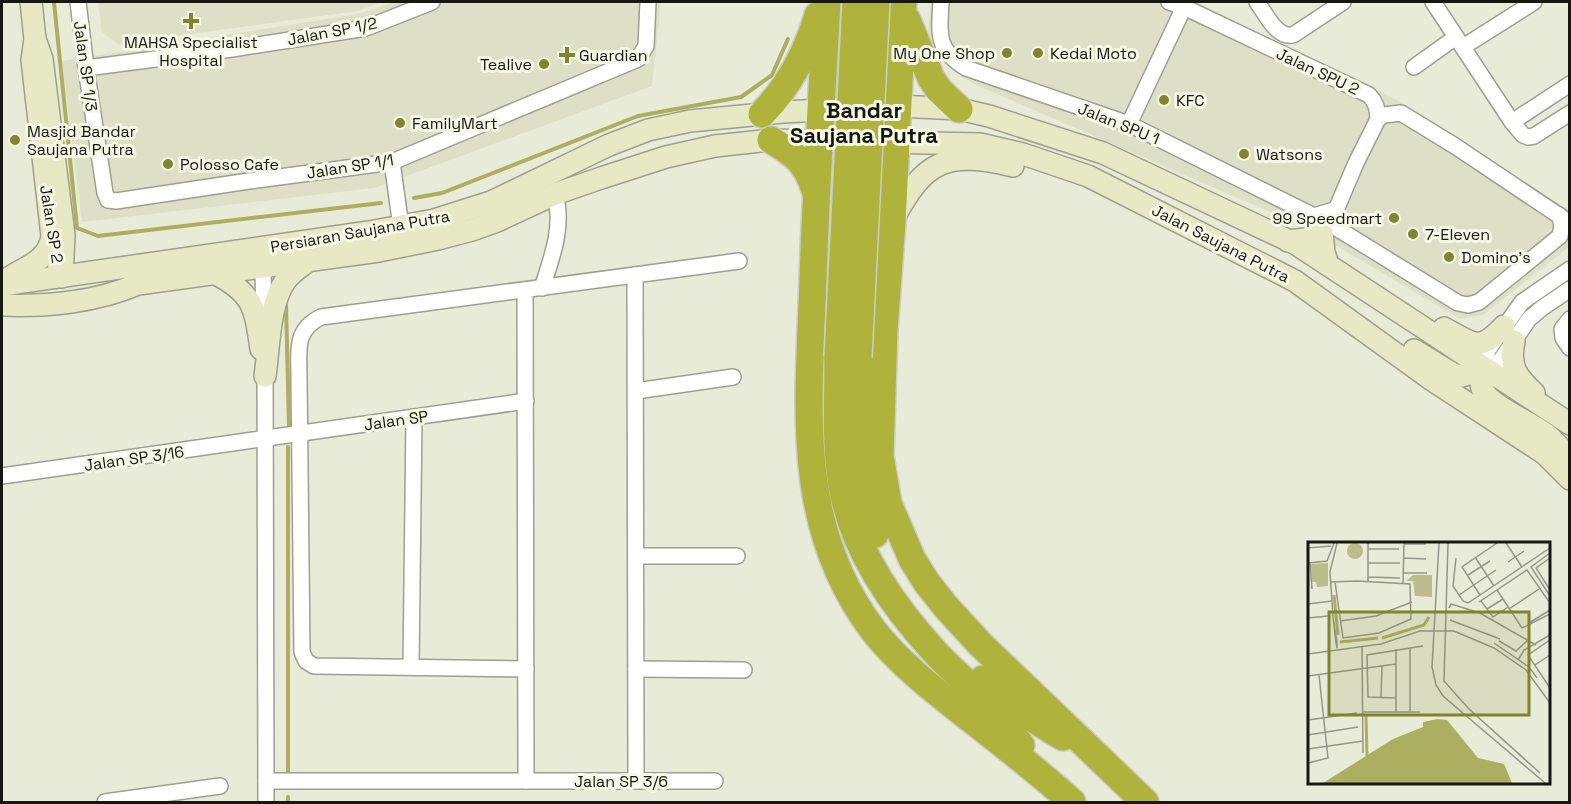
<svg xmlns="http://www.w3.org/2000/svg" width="1571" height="804" viewBox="0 0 1571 804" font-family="'Space Grotesk',sans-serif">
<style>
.built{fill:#dddfc6}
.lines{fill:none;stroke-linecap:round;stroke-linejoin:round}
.stream{stroke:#abaf5f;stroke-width:4}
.street-casing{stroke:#9e9f8e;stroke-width:18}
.secondary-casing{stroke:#9e9f8e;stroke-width:24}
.highway-casing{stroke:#cccccb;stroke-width:30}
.street{stroke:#fff;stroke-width:15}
.secondary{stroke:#e7e8c4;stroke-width:21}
.highway{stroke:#afb33b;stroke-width:27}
.highway-bridge-casing{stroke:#cccccb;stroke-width:30;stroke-linecap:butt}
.highway-bridge{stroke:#afb33b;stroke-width:27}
.poi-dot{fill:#81842e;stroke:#f6f8e6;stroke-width:2}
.labels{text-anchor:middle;stroke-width:6;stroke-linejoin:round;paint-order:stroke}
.street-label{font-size:16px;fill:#171711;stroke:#f6f8e6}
.poi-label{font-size:16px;fill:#171711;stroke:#f6f8e6;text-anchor:start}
.district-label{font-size:22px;font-weight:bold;fill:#171711;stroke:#f6f8e6}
.inset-river{fill:none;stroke:#abaf5f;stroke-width:3}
.inset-road{fill:none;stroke:#959689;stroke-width:1.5}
.view{fill:#81842e;fill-opacity:0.15;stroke:#81842e;stroke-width:3}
.inset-edge{fill:none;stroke:#171711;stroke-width:3}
</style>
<rect width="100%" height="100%" fill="#e9ebd9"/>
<!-- built -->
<g class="built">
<polygon points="98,2 381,2 358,11 118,44 102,32"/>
<polygon points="395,2 661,2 652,86 374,188 82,222 62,61 358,14"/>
<polygon points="931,2 1196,2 1395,99 1569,210 1569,247 1483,315 1460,319 1303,226 976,85 950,68 928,32"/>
</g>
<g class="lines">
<!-- stream -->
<g class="stream">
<polyline points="54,2 77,228 98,236 381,203"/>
<polyline points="414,198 442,193 638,116 741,97 772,75 788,39"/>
<polyline points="286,305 289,426"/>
<polyline points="288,774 288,447"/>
<polyline points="288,797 288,802"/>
</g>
<!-- street casing -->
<g class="street-casing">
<g id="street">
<polyline points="78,2 86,68 105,193 108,200 116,201 249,181 392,162 638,59 646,46 648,2"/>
<path d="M941 2C939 34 936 50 966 68L1129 124 1314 216 1337 209"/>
<path d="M1169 2 1184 7 1369 95C1376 102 1378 110 1378 119L1356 163 1330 224 1322 233"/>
<path d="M1257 2C1266 14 1276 38 1293 35L1343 2"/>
<polyline points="1433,2 1512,122 1523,135 1528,137 1534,136 1570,113"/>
<polyline points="1463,47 1534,2"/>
<polyline points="1414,67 1456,37"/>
<polyline points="86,68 232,49 366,28 432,2"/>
<polyline points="1378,119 1384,115 1401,113 1455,146 1567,221"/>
<polyline points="1512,122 1570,84"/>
<polyline points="1129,124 1184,7"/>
<polyline points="392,162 402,234"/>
<polyline points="1330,224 1458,303 1468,305 1479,302 1560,236 1562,225 1559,215"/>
<polyline points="263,267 264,327"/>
<polyline points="635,275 636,781"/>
<path d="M542 288C552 257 564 226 555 194"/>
<polyline points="525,290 526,781"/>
<polyline points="1570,319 1562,329 1563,338 1570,348"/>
<polyline points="265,366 266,802"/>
<polyline points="1483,369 1488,350 1522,302 1570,269"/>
<polyline points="1483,369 1500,361 1529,319 1542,308 1570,289"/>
<polyline points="636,391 733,377"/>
<polyline points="2,476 526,401"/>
<polyline points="636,556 737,556"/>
<polyline points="411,667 414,417"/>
<path d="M526 669 314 666 306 661 302 652 299 377C299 351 294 330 321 317L739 261"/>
<polyline points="636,669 744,670"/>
<polyline points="266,781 715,781"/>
<polyline points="105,802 220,786"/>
</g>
</g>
<!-- secondary casing -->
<g class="secondary-casing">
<g id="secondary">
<polyline points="31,2 35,39"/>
<polygon points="35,39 42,59 64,235 62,277 53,245 32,60"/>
<path d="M893 220C924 160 947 150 1013 166"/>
<polyline points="1288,241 1314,238 1322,233 1324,252 1328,265"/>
<path d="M216 274C255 294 255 310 261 349"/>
<path d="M6 280C25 266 47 263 52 237"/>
<polyline points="2,285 369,232 434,220 491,202 609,145 648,130 690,121 783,112 898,106 959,109 989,116 1103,153 1296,244 1570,424"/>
<path d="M2 305C46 307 97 302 138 284L379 251 438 239 472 230 497 221 555 194 601 178 666 157 715 146 771 140 980 144 1023 154 1088 176 1295 281 1432 380 1545 454 1570 479"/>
<path d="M1444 328C1474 344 1478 353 1504 326"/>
<path d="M1514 341C1509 367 1516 376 1534 393"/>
<polyline points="1414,350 1453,374 1462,376 1483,369"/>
<path d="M1483 369C1481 377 1479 385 1484 392 1494 408 1531 422 1547 435 1556 442 1563 451 1570 460"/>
<path d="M265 376C269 349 269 302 286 280 292 272 300 267 308 261"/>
</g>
</g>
<!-- highway casing -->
<g class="highway-casing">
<g id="highway">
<path d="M827 2C822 94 816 186 813 279 809 403 793 524 873 630 898 662 931 688 963 713 1000 742 1038 771 1072 802"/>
<polyline points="903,2 892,222 884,330 880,456 888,503 912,559 927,583 946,607 980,644 1145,802"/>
<polyline points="907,20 931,78 939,90 959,109"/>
<path d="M762 114C789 86 807 52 818 15"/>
<path d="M771 140C796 155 806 162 815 190"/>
<path d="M838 357C838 399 835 443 842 485 852 548 892 605 934 651 949 668 967 682 983 699 996 714 1009 729 1021 745"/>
<path d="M858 357C857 416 853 479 875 534"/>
<path d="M983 679C1006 702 1034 720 1063 737"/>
</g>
</g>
<!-- street -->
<use href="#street" class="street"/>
<!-- secondary -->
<use href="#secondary" class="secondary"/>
<!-- highway -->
<use href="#highway" class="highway"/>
<!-- highway-bridge casing -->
<g class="highway-bridge-casing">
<g id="highway-bridge">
<polyline points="838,357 856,2"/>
<polyline points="858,357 876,2"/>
</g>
</g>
<!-- highway-bridge -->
<use href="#highway-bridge" class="highway-bridge"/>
</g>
<!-- markers -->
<g class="poi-dot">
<path d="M188 12h6v6h6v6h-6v6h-6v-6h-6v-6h6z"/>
<circle cx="1007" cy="53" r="6"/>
<circle cx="1038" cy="53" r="6"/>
<path d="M564 46h6v6h6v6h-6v6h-6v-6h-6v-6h6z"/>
<circle cx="544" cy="64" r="6"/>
<circle cx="1164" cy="100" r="6"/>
<circle cx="400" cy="123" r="6"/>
<circle cx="15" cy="140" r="6"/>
<circle cx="1244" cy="154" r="6"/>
<circle cx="168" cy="164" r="6"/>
<circle cx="1394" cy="218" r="6"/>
<circle cx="1413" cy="234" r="6"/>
<circle cx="1449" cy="257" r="6"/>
</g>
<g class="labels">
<!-- street labels -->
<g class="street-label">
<text transform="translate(332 31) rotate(-11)" y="6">Jalan SP 1/2</text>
<text transform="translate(86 66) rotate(82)" y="6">Jalan SP 1/3</text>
<text transform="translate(1318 71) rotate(25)" y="6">Jalan SPU 2</text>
<text transform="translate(1119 123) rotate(22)" y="6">Jalan SPU 1</text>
<text transform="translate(350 166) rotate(-9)" y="6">Jalan SP 1/1</text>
<text transform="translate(52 224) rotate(81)" y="6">Jalan SP 2</text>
<text transform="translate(360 231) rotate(-10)" y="6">Persiaran Saujana Putra</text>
<text transform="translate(1221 243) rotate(27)" y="6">Jalan Saujana Putra</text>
<text transform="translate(396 420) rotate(-8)" y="6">Jalan SP</text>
<text transform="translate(134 458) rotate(-8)" y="6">Jalan SP 3/16</text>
<text x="621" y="787">Jalan SP 3/6</text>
</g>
<!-- poi labels -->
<g class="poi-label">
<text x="191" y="48" text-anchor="middle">MAHSA Specialist<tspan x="191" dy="18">Hospital</tspan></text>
<text x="995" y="59" text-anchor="end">My One Shop</text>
<text x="1050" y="59">Kedai Moto</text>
<text x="579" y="61">Guardian</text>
<text x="532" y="70" text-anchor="end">Tealive</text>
<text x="1176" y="106">KFC</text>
<text x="412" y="129">FamilyMart</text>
<text x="27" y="137">Masjid Bandar<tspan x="27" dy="18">Saujana Putra</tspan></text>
<text x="1256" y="160">Watsons</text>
<text x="180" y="170">Polosso Cafe</text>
<text x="1382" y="224" text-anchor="end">99 Speedmart</text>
<text x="1425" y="240">7-Eleven</text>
<text x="1461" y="263">Domino's</text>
</g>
<!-- district labels -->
<g class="district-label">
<text x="864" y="118">Bandar<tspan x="864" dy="25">Saujana Putra</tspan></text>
</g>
</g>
<!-- overview -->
<g transform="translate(1308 542)">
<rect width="242" height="242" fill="#e9ebd9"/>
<path d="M39 9a8 8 0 1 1 16 0a8 8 0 1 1-16 0ZM20 21V44L9 45 8 40H4L3 22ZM105 33H124V55L107 54 105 39H98Z" fill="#bbbe8b"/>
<path d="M130 177 139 178 170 216 196 222 204 241H15L85 197 115 185V180Z" fill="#abaf5f"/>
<path class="inset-river" d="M26 53 30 93M74 96 116 83 121 75M32 100 70 96M58 173 59 214"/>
<path class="inset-road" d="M60 1V39M131 1 124 125 128 143 135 154 237 241M140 1 136 139 161 167 232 231M198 1 214 25M96 2H118M0 6 23 4M60 7H91M242 11 223 25 242 54M167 15 186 44M96 16 118 17M148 16 145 44 155 59 160 61 242 6M242 16 228 26 242 48M200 20 216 9M0 21 19 19 26 1M2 21 4 47M60 21H92M96 31H119M160 33 182 19M60 35 92 36M22 40 49 39 102 42 103 77 71 91 35 96 27 40M95 41 96 1M189 48 214 86M151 53 188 28M172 53 154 25 189 1M173 59 185 75 200 65M171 60 219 28 242 61M0 62 24 59M141 66 143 62 172 71 228 103M179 67 195 57M201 67 231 47M25 75 22 30 29 1M25 75 29 100V106L28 101ZM0 76 20 74M142 78 192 97M32 79 68 74 104 60M221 81 242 68M214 86 242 72M242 98 220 113 242 146M191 99 208 109 220 98M186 101 221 125 229 136M54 105 55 211M102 106V170M88 107V170M0 112 73 102 112 89H146L186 106 218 128 242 161M210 118 216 108 242 93M227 123 242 113M0 134 88 122M73 156 74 124M88 156 60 155 59 113 115 104M55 170H112M0 178 49 171M0 193 50 185M0 207 55 199M0 221 20 216 11 133"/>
<path class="view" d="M21 70H221V173H21Z"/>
<rect width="242" height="242" class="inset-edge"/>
</g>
<!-- border -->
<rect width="1571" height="804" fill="none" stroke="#171711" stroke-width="6"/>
</svg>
